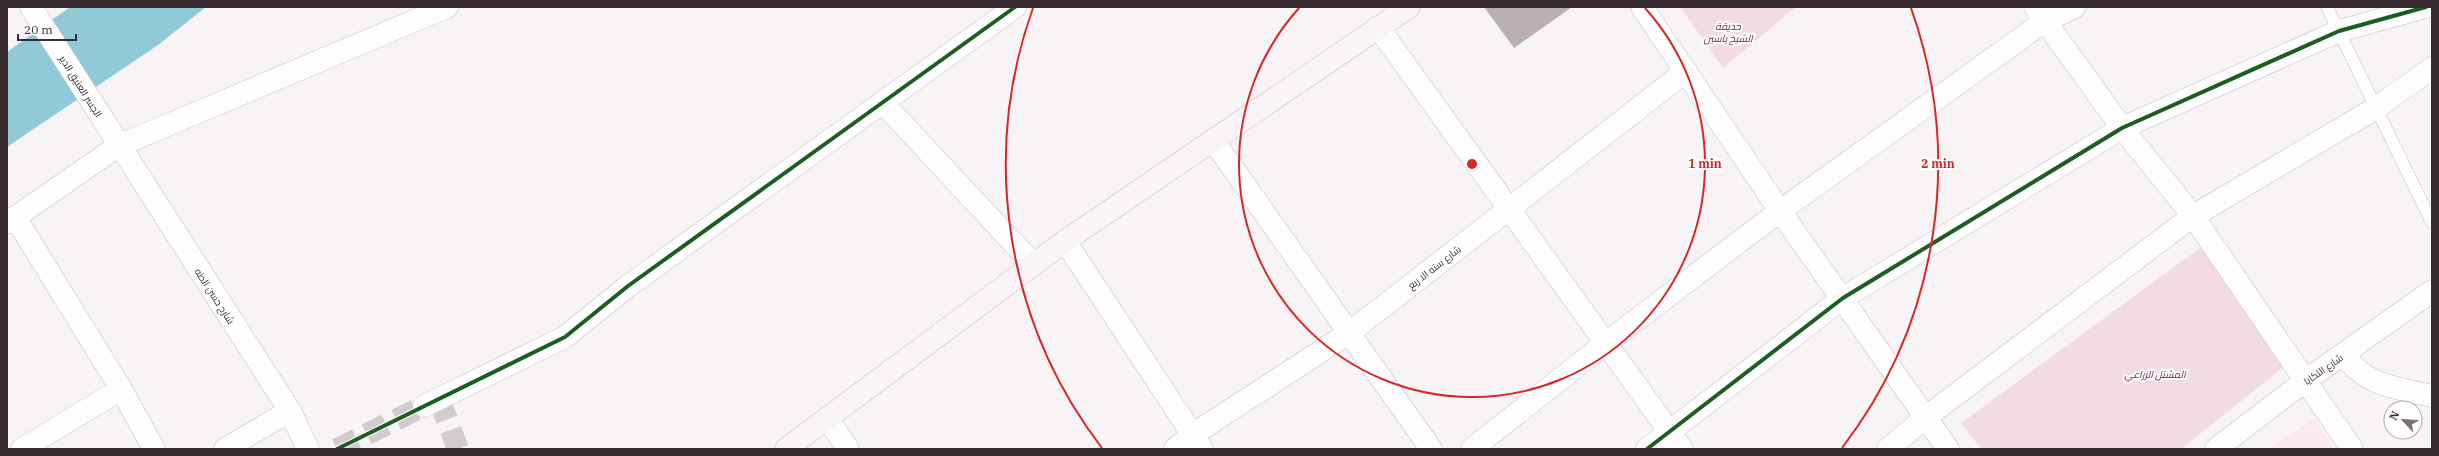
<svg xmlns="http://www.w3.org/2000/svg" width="2439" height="456" viewBox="0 0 2439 456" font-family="'IBM Plex Serif',Cairo,serif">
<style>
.built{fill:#fae9f1}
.green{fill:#f3dbe6}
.water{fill:#90c9d8}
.building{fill:#bcaeb5}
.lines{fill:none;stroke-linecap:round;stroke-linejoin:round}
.minor-tunnel{stroke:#d2cccf;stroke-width:22;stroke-dasharray:22 11;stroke-linecap:butt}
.service-casing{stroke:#c7bec2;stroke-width:13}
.minor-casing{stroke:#c7bec2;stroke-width:23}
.tertiary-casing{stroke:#c7bec2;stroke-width:23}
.secondary-casing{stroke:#c7bec2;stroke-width:23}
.service{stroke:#fefdfe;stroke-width:12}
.minor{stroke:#fefdfe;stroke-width:22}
.tertiary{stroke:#fefdfe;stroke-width:22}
.secondary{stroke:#f9f4f7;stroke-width:22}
.cycleway-casing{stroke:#fff;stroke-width:6}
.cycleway{stroke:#1b5e20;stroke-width:4}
.ring{fill:none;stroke:#d62828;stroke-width:2}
.labels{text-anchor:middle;stroke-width:4;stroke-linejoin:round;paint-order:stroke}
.park-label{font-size:10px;font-style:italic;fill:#681e49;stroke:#fff}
.street-label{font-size:10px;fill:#392b32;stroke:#fff}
.centre{fill:#d62828;stroke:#fff;stroke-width:2}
.ring-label{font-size:12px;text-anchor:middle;font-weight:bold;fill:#d62828;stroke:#fff;stroke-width:4;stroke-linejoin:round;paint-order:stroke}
</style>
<rect width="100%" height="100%" fill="#f8f4f6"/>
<!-- built -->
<polygon class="built" points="2315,418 2334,449 2268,449"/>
<!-- green -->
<g class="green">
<polygon points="1680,7 1796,7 1723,68"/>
<polygon points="2204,245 2284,367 2181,449 1981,449 1961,423"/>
</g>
<!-- water -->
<polygon class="water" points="70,7 206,7 158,45 7,147 7,52"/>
<!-- building -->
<polygon class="building" points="1484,7 1572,7 1514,48"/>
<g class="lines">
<!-- minor-tunnel -->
<g class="minor-tunnel">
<polyline points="439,399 458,449"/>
<polyline points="337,449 424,406"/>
</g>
<!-- service casing -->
<g class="service-casing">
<polyline id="service" points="2327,7 2432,223"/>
</g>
<!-- minor casing -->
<g class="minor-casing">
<g id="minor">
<polyline points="31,7 290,411 308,449"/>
<polyline points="1642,7 1780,211 1948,449"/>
<polyline points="2035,7 2122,128 2193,216 2352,449"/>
<polyline points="1378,27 1682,449"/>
<polyline points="883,103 1033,264"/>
<polyline points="1213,140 1431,449"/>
<polyline points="15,217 121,389 154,449"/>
<polyline points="1065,241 1202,449"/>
<path d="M2343 354C2367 387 2395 387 2432 396"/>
<polyline points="424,406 565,337 628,286 1015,7"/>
<polyline points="827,418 848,449"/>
<polyline points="22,449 121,389"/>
<polyline points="225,449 290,411"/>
<polyline points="1175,449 1192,435 1349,333 1685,72"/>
<polyline points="1472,449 1606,343 1780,211 2045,21 2075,7"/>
<polyline points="1647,449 1843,298 2122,128 2339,31 2426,7"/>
<polyline points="1888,449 1926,417 2193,216 2376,108 2432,68"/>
</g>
</g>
<!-- tertiary casing -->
<g class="tertiary-casing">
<g id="tertiary">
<polyline points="7,223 118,146 447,7"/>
<polyline points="2216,449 2305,381 2432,291"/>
</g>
</g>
<!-- secondary casing -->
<g class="secondary-casing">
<polyline id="secondary" points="786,449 1065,241 1409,7"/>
</g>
<!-- service -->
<use href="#service" class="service"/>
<!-- minor -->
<use href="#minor" class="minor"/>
<!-- tertiary -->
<use href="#tertiary" class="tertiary"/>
<!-- secondary -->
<use href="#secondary" class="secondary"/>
<!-- cycleway casing -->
<g class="cycleway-casing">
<g id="cycleway">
<polyline points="337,449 565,337 628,286 1015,7"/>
<polyline points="1647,449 1843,298 2122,128 2339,31 2426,7"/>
</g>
</g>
<!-- cycleway -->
<use href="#cycleway" class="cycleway"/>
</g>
<!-- distance rings -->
<g class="ring">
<path d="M1645 8A233 233 0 1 1 1299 8"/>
<path d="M1102 448A466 466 0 0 1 1033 8M1911 8A466 466 0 0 1 1842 448"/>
</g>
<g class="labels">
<!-- park labels -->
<g class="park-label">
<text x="1728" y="30">حديقة<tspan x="1728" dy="12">الشيخ ياسين</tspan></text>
<text x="2155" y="378">المشتل الزراعي</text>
</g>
<!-- street labels -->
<g class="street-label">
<text transform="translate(81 86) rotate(58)" y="4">الجسر العتيق الدير</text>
<text transform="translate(1434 267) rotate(-38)" y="4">شارع سته الا ربع</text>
<text transform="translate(215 296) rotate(57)" y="4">شارح حسن الطه</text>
<text transform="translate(2323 369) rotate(-35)" y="4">شارع التكايا</text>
</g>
</g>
<circle cx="1472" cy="164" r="6" class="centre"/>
<g class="ring-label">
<text x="1705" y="168">1 min</text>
<text x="1938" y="168">2 min</text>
</g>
<!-- border -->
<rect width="2439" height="456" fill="none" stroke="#392b32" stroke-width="16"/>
<!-- north arrow -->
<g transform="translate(2403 420) rotate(296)"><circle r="19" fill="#ffffff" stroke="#b0aaad"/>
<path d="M0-3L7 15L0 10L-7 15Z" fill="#7c7177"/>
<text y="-6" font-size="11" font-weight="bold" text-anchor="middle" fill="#392b32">N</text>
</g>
<!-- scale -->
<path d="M18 34v6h58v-6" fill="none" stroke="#392b32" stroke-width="2"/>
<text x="24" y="34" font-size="12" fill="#392b32" stroke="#ffffff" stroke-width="3" paint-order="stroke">20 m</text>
</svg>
